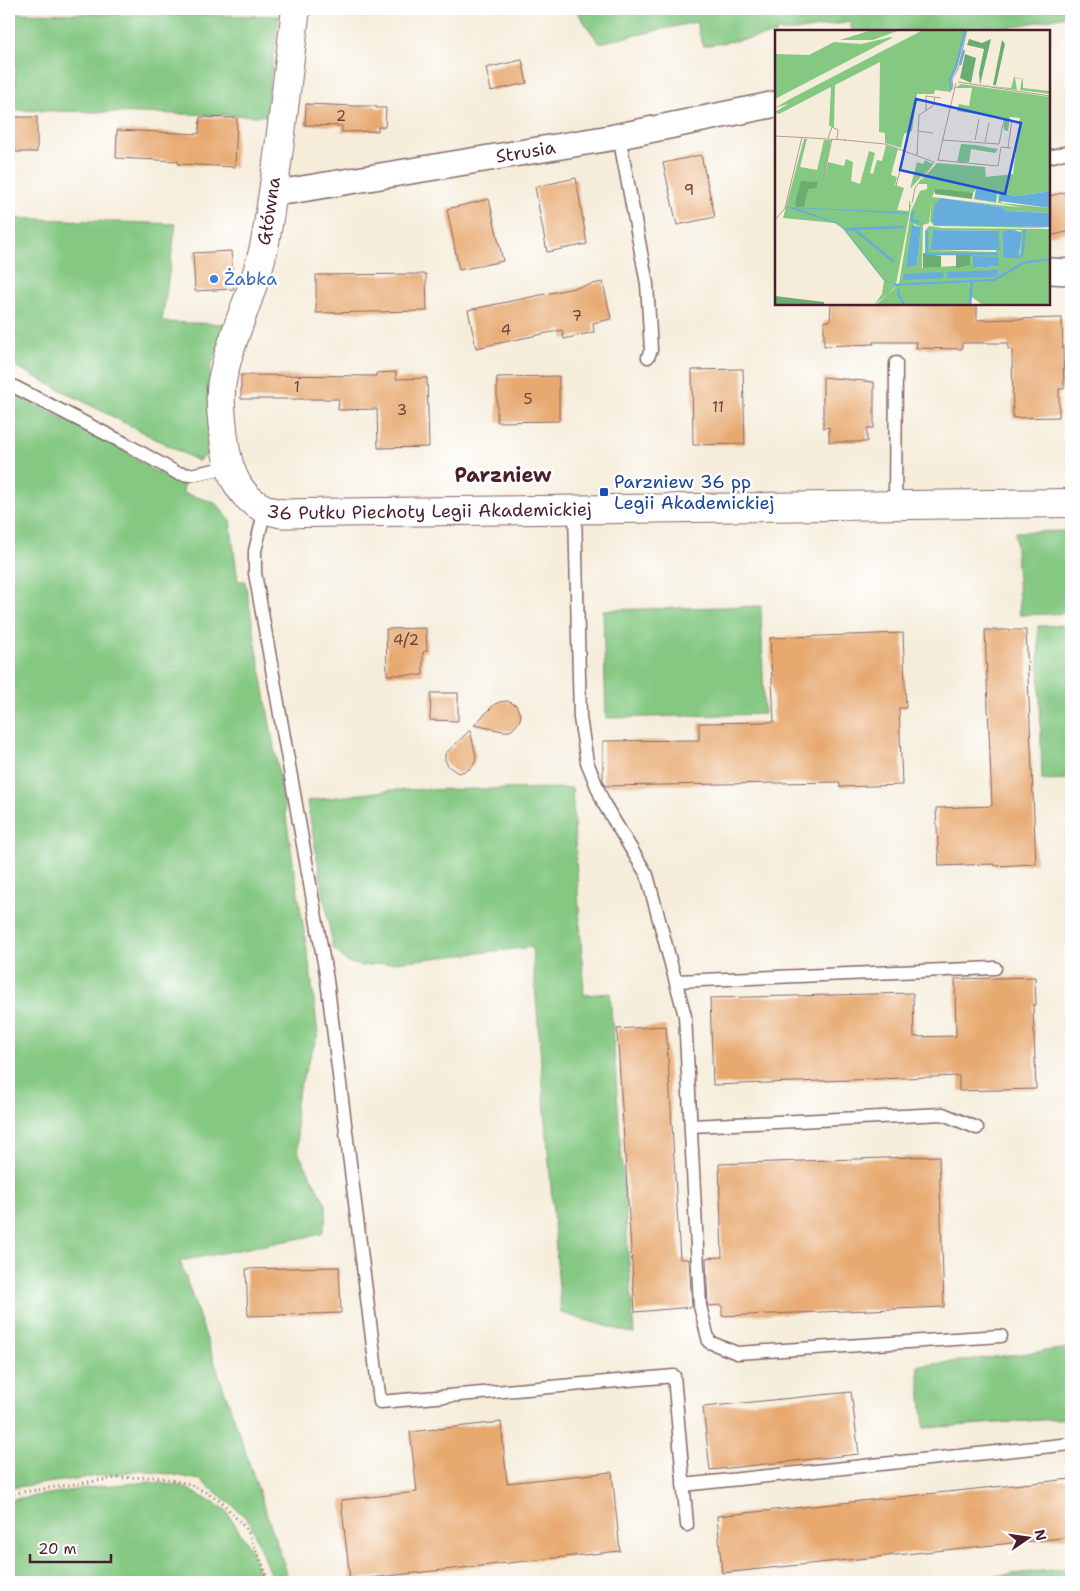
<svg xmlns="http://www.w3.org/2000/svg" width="1080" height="1591" viewBox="0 0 1080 1591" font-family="'Shantell Sans',sans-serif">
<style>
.green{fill:#84c882;stroke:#677456}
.building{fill:#e7a96f}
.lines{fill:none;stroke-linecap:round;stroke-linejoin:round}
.lane-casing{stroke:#866768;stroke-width:15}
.street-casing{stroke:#866768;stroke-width:28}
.secondary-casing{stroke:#866768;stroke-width:30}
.path{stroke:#866768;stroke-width:3;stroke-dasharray:1 4;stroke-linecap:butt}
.lane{stroke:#fff;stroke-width:12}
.street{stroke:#fff;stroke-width:25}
.secondary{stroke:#fff;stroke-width:28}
.shop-dot{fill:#3f7fe0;stroke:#fff;stroke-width:2}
.transit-dot{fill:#1a4fb4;stroke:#fff;stroke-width:2}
.labels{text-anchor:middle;stroke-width:5;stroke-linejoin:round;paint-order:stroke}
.number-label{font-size:15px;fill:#71423c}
.street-label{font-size:18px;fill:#4a1f2b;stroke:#fff}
.shop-label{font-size:18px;fill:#366cbe;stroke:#fff;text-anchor:start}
.transit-label{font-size:18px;fill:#164399;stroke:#fff;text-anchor:start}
.quarter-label{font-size:20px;font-weight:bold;fill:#4a1f2b;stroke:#fff}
.inset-river{fill:none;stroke:#66addd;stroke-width:2.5}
.inset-road{fill:none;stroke:#b19b94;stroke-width:1}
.view{fill:#1d4ed8;fill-opacity:0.15;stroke:#1d4ed8;stroke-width:2.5}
.inset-edge{fill:none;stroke:#4a1f2b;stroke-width:2.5}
</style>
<rect width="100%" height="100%" fill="#fff"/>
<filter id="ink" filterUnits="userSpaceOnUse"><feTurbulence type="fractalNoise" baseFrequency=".02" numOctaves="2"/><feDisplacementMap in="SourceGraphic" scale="10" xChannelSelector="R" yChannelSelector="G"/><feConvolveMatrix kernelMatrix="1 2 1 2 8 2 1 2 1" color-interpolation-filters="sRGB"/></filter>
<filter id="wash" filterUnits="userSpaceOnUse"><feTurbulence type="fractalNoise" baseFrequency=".0096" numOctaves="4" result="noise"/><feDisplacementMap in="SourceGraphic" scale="20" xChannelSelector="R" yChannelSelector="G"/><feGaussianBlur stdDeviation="1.12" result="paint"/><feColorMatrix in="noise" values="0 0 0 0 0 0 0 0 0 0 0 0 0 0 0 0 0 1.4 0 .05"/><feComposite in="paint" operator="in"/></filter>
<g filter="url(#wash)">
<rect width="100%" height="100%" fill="#f5edda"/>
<!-- green -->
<g class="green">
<polygon points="575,9 1071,9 1071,15 992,31 852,31 850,22 794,31 776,31 776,34 703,46 696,22 599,43"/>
<polygon points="17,13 279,16 265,116 14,110"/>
<polygon points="9,218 176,224 162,322 228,324 211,366 208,385 211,441 208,454 198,461 9,363"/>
<polygon points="9,391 121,448 149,468 184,486 183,493 210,501 218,505 230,520 238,581 245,581 284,804 311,976 318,1034 299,1089 295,1107 299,1154 326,1204 326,1218 322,1234 180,1261 290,1582 273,1582 250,1522 230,1503 200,1480 170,1474 135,1471 9,1488"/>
<polygon points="1071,531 1071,613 1020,615 1015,532"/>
<polygon points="761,606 764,714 606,718 603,610"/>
<polygon points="1071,625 1071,828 1069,779 1042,780 1038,626"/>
<polygon points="572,788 584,995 610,993 634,1334 561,1313 532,947 361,966 347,962 333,948 307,801 392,790"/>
<polygon points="1071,1348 1071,1418 924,1428 918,1366"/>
<polygon points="149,1482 182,1486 225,1509 250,1548 263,1582 9,1582 9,1500 101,1486"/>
<polygon points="1071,1568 1071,1582 937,1582"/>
</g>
<g id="blocks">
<!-- building -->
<g class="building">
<polygon points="522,60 527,83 491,91 486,68"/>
<polygon points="306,104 354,106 376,106 376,108 386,108 385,127 378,127 378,131 342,132 342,126 305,125"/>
<rect x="9" y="117" width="28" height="35"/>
<polygon points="200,117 237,118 235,167 178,164 178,161 116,158 117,130 199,134"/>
<polygon points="701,155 715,217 677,225 663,163"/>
<polygon points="576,178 587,244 547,252 535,187"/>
<polygon points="1071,191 1071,231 1049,236 1049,196"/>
<polygon points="489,199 503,261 459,270 447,209"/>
<polygon points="231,251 234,289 195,291 193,253"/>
<polygon points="426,274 427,311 316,313 316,275"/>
<polygon points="603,282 611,319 593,323 594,332 564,339 562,330 476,348 468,310"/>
<polygon points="831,304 977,304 977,320 1062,318 1064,389 1059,389 1059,417 1013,418 1012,349 1008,349 1008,343 962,343 962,349 916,348 917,342 873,342 874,344 824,346 824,321 830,321"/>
<polygon points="743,369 745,444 693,445 692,370"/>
<polygon points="396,372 396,379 427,378 429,447 378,448 377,409 338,410 339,399 241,399 241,375 376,376 376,373"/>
<polygon points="559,376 559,421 497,422 497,377"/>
<polygon points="823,377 874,382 874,428 867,428 867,442 829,442 829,427 823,428"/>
<polygon points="426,628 427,651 423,652 423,675 387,675 386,629"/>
<polygon points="985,630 1026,630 1036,864 995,866 994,864 939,866 936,808 992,806"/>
<polygon points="903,633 906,708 899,708 902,785 840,787 839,782 605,786 603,780 603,741 699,740 699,723 774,722 770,638"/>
<polygon points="431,693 458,693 458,721 430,720"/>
<polygon points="507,701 516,705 521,716 519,722 513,729 510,731 503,731 474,725 495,704 500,702"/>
<polygon points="470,730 476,756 475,762 472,767 468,770 458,773 448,766 445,760 445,754"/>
<polygon points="1035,977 1036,1005 1033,1005 1036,1089 959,1091 959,1076 713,1085 710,998 913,993 914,1037 956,1036 955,979"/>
<polygon points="666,1026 680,1259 689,1259 692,1307 635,1312 617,1029"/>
<polygon points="939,1156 944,1307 722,1316 722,1305 708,1306 706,1258 722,1257 719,1164"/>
<polygon points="339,1267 341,1313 248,1316 246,1269"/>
<polygon points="851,1392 859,1454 710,1470 703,1407"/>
<polygon points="501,1422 507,1483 612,1472 620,1551 350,1580 341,1500 417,1492 410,1432"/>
<polygon points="1071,1479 1071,1537 722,1573 717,1516"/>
</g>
</g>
</g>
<g filter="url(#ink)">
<use href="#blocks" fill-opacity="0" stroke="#866768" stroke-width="1"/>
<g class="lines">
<!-- lane casing -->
<g class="lane-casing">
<g id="lane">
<polyline points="619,136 647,284 651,350 648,357"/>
<polyline points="1049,157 1071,151"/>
<polyline points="9,384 126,444 177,473 190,475 230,467"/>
<polyline points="895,506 896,363"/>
<polyline points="265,509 255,551 255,573 327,980 380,1402 674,1376 687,1525"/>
<polyline points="575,510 580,718 587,762 604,804 647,875 685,1016 700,1306 709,1342 737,1353 1001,1336"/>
<polyline points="676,981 995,968"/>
<polyline points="691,1126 943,1114 977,1128"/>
<polyline points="683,1485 1071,1444"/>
</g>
</g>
<!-- street casing -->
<g class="street-casing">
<g id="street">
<path id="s1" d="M273 189 290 191 610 138 776 104"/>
<polyline points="1049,271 1071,272"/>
</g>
</g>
<!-- secondary casing -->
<g class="secondary-casing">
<g id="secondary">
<path id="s2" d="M296 9C286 86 279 165 265 242 256 288 233 330 223 376 219 393 221 411 223 429 226 465 236 505 279 513 287 514 297 513 305 513L1071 503"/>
</g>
</g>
<!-- path -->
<polyline class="path" points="9,1494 116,1478 157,1477 190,1484 220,1500 247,1530 262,1563 268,1582"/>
<!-- lane -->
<use href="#lane" class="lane"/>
<!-- street -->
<use href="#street" class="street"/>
<!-- secondary -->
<use href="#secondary" class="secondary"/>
</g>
</g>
<!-- markers -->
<circle class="shop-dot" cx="214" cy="279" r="5"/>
<rect class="transit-dot" x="599" y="487" width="10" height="10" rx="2.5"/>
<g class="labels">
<!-- number labels -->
<g class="number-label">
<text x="341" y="121">2</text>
<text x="689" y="195">9</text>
<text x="577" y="321">7</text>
<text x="506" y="335">4</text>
<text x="297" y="392">1</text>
<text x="528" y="404">5</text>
<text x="718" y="412">11</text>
<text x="402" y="415">3</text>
<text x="406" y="645">4/2</text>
</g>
<!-- street labels -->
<g class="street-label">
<text dy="6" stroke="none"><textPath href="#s1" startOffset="256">Strusia</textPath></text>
<text transform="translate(269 211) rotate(-81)" y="6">Główna</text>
<text dy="6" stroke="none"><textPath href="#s2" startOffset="689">36 Pułku Piechoty Legii Akademickiej</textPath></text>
</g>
<!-- shop labels -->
<g class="shop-label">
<text x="224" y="285">Żabka</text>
</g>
<!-- transit labels -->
<g class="transit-label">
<text x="614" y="488">Parzniew 36 pp<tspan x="614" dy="21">Legii Akademickiej</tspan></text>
</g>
<!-- quarter labels -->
<g class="quarter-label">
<text x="503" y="482">Parzniew</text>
</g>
</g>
<!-- overview -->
<g transform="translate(775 30)">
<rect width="275" height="275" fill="#f5edda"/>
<path d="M97 0H125L98 10H65ZM148 0H191L177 47 176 62 160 60 159 64H142L137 101 129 104 126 118 110 113V103L104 102 105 32 60 55 59 97 54 96 56 57 4 84 0 82 13 74 0 78 15 69ZM116 7 117 8 0 69V24L34 25 59 12 86 14ZM239 47 248 49V58L275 61V64L245 60 247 49 240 48 242 60 205 55 236 58ZM186 54 275 67V161L243 166 225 163 226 173 275 178V183L231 181 227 177 166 168 159 181V194L230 195 275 198 159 196 155 191 157 167 154 193 148 195 147 238 195 235V224H150V201L154 196 168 198 275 199V228L248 232 219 249 124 254 136 181 145 161 152 159V154H143L162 133 210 137 211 147 238 144 245 88 235 87 233 101 229 100 228 88 182 81 184 74 194 76 197 58H180ZM224 157 223 173 249 178 157 167 160 161 198 163 201 159 221 162V172L197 169 221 173ZM139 194 146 197 142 235 131 238ZM158 200 223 201 221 222 155 220ZM246 200 245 224 228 225 227 202ZM201 226 224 236 198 238V227ZM224 241V244L171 248 172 243ZM29 109H32L25 137 42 140 49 110H56L48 153 53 132 69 136 71 129 78 132 76 151 85 154 94 121 100 123 95 143 98 144 102 130 107 131 111 115 123 119 116 145 122 147 120 155 129 158 122 180 134 181V170L136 176 121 254H117L120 258 99 275 107 264 109 251 68 199 60 193 8 188ZM186 114 200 115 223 119 220 123 196 119 194 132H182ZM150 130 158 134 135 159 142 132 148 134ZM275 230V275H208L197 267 195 275H101L121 256 217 251 248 234Z" fill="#84c882" fill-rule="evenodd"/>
<path d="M194 9 207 13 216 9 205 55 204 43 209 19 192 15ZM227 10 230 14 221 55H218ZM190 24 201 28 196 53 185 48ZM26 151 43 152 41 158 33 159 29 177H21L20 173ZM160 159 175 160 198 163 197 169 160 164ZM148 223 166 226V237L148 238ZM195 224V235L181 238V225ZM0 266 49 272V275H0Z" fill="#6bac70"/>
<path d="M201 159 221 162V172L199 169ZM275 161V178L224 171 225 163 243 166ZM166 168 227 177 231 181 275 183V197L160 195 157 190 160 174ZM11 177H12L129 182 133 184 21 178 63 193 68 196 108 248 120 255 108 249 66 195ZM137 195 146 197 142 235 131 238ZM158 200 223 201 225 220H155ZM235 200 247 202 244 225H228L227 202ZM198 226 223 227 224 236 198 238ZM223 240 224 244 218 247 171 248 172 242ZM162 242 169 243 168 248 128 250 129 244Z" fill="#66addd"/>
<path class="inset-river" d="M185 35 189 20M176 60 175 49 181 37 190 1M138 181 136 190 144 192M71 199 129 197M79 199 119 232M152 200V224H223M228 226 245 227M247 227 250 200M118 255 219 250 248 233 275 229M124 259 123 264 129 275M195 275 197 251"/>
<path class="inset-road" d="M183 52 275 66M178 59 177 49 183 39 192 0M151 81V66L166 68M143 101 158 103M0 106 71 110M53 108 57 97 63 100 62 109M69 110 110 114 159 132M167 110 224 114 228 94M200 110 204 89M210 112 214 93M233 118 237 90M142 125 144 85 158 76 160 67M162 130 223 136 226 117 236 118M163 130 181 53M48 151 57 109M121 156 130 121M137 173 140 158 159 132M0 190 10 178 27 107"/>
<path class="view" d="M141 69 246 93 230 164 125 140Z"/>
<rect width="275" height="275" class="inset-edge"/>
</g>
<!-- margin -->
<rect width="1080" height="1591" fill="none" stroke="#fff" stroke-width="30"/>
<!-- north arrow -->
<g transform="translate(1028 1538) rotate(77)" stroke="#ffffff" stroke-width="4" paint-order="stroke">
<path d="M0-4L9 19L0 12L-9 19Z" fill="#4a1f2b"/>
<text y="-8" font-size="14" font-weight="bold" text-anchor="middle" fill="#4a1f2b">N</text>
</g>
<!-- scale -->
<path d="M30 1554v8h81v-8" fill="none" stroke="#4a1f2b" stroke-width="2.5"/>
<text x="38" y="1554" font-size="15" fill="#4a1f2b" stroke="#ffffff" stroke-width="4" paint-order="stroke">20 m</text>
</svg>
